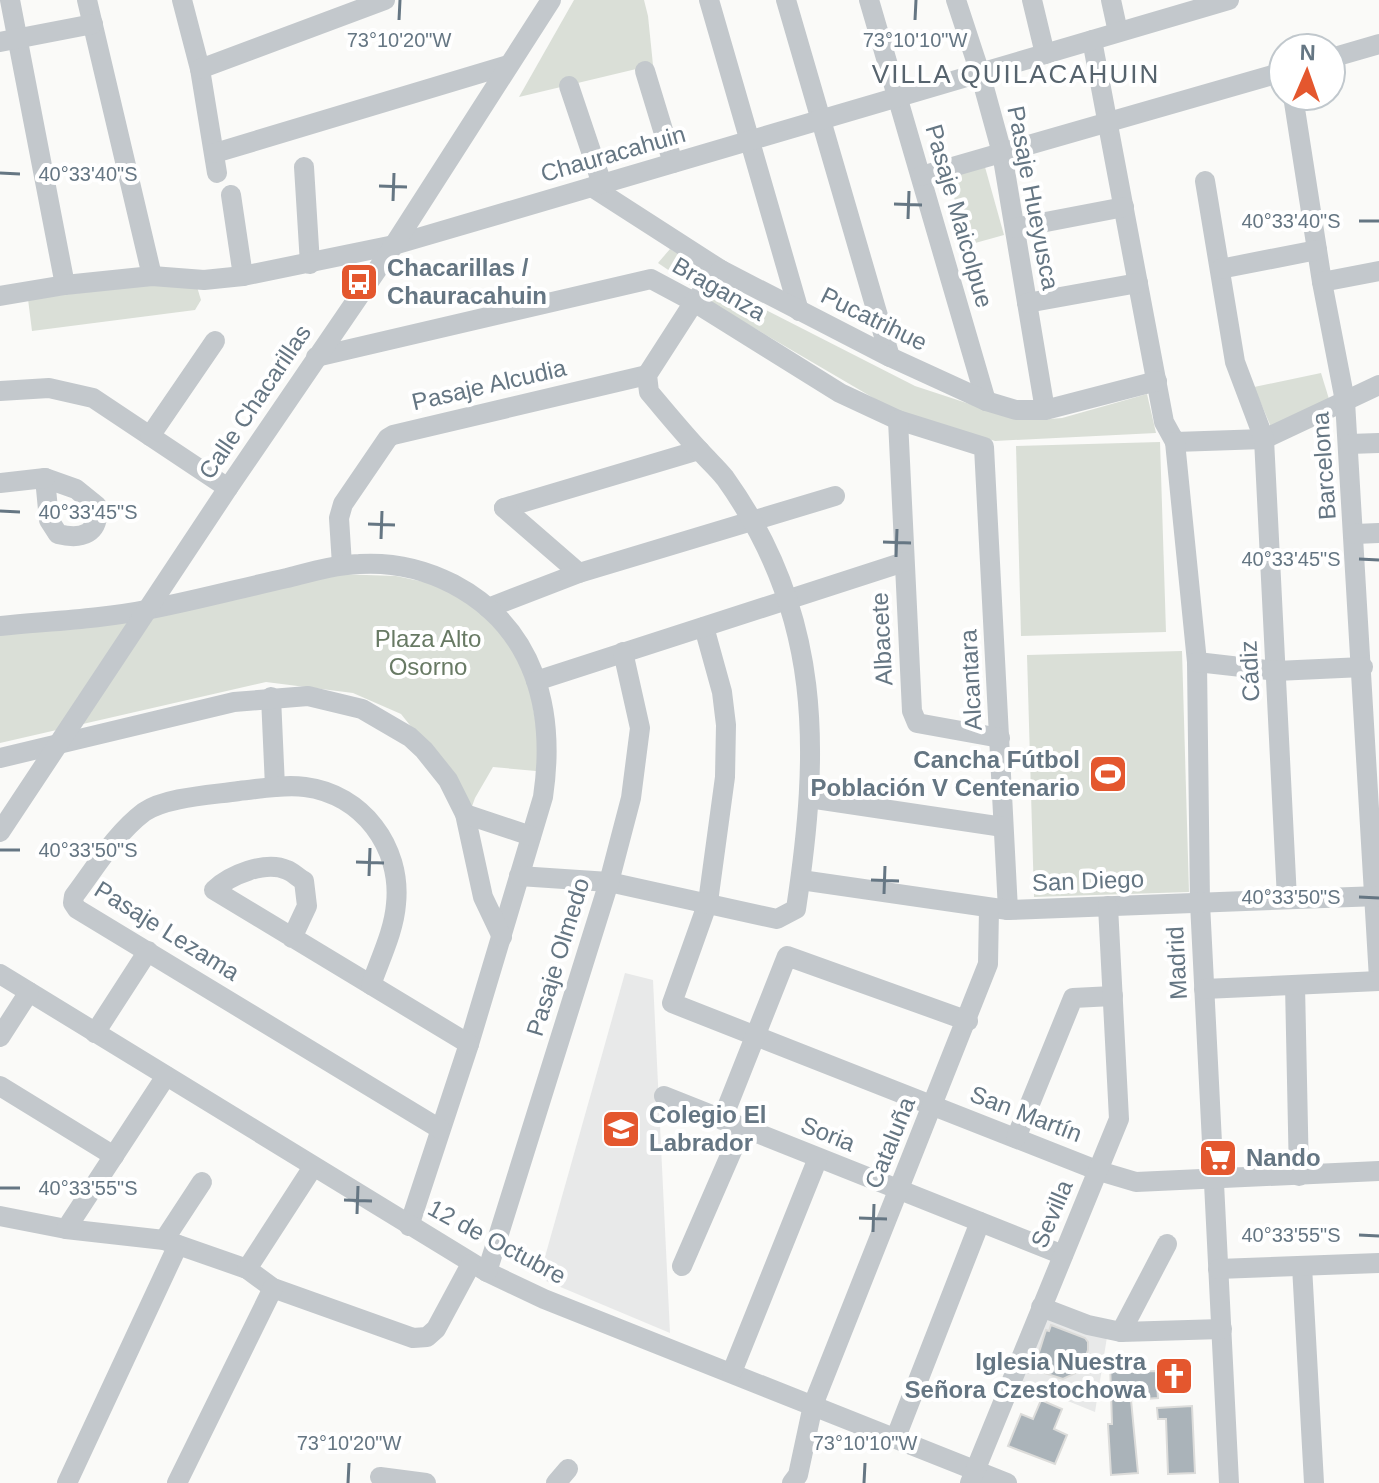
<svg xmlns="http://www.w3.org/2000/svg" width="1379" height="1483" viewBox="0 0 1379 1483" font-family="Arial,sans-serif">
<style>
.built{fill:#e8e9e9}
.green{fill:#dadfd7}
.building{fill:#aab3b9;stroke:#dcdcda;stroke-width:2}
.lines{fill:none;stroke-linecap:round;stroke-linejoin:round}
.minor{stroke:#c3c8cc;stroke-width:20}
.ticks{fill:none;stroke:#657683;stroke-width:3}
.labels{text-anchor:middle;stroke-width:8;stroke-linejoin:round;paint-order:stroke}
.street-label{font-size:24px;fill:#657683;stroke:#fff}
.poi-label{font-size:24px;font-weight:bold;fill:#657683;stroke:#fff;text-anchor:start}
.park-label{font-size:24px;fill:#687a64;stroke:#fff}
.neighbourhood-label{font-size:26px;letter-spacing:2px;fill:#57646e;stroke:#fff}
.ticks-label{font-size:20px;text-anchor:middle;fill:#657683;stroke:#fff;stroke-width:8;stroke-linejoin:round;paint-order:stroke}
</style>
<rect width="100%" height="100%" fill="#fafaf8"/>
<!-- built -->
<g class="built">
<polygon points="625,973 653,980 670,1333 539,1278"/>
<polygon points="1046,1316 1107,1337 1095,1412 1018,1381"/>
</g>
<!-- green -->
<g class="green">
<polygon points="574,0 644,0 648,16 653,65 519,97"/>
<polygon points="985,167 1004,235 968,245 948,177"/>
<polygon points="670,249 709,272 695,288 658,263"/>
<polygon points="147,285 197,287 201,300 195,310 32,331 28,299"/>
<polygon points="723,288 915,386 1000,414 1037,420 1062,418 1147,394 1156,433 995,441 894,410 708,301"/>
<polygon points="1321,373 1329,399 1271,427 1254,387"/>
<polygon points="1160,442 1166,632 1021,636 1016,446"/>
<polygon points="336,574 396,576 434,584 463,595 514,647 528,677 540,749 536,771 493,767 475,798 470,812 425,744 401,714 353,693 266,682 0,743 0,629"/>
<polygon points="1182,651 1189,892 1034,897 1027,655"/>
</g>
<!-- building -->
<g class="building">
<polygon points="1051,1325 1085,1338 1088,1342 1088,1350 1080,1371 1063,1379 1038,1371 1035,1365 1046,1330 1049,1331"/>
<polygon points="1130,1361 1130,1372 1156,1371 1158,1398 1131,1400 1138,1473 1111,1475 1108,1424 1112,1424 1110,1362"/>
<polygon points="1041,1400 1062,1409 1054,1429 1067,1435 1055,1464 1008,1446 1021,1414 1033,1419"/>
<polygon points="1192,1406 1195,1473 1168,1474 1166,1419 1158,1419 1157,1408"/>
</g>
<g class="lines">
<!-- minor -->
<g class="minor">
<polyline points="10,0 65,285"/>
<polyline points="87,0 152,276"/>
<polyline points="182,0 200,69 217,173"/>
<polyline points="709,0 799,311"/>
<polyline points="786,0 890,357"/>
<polyline points="869,0 986,401"/>
<polyline points="956,0 980,73 1002,153 1045,410"/>
<polyline points="1032,0 1045,54"/>
<polyline points="1111,0 1118,32"/>
<polyline points="1092,40 1164,422 1175,442 1264,439 1379,385"/>
<polyline points="0,42 93,24"/>
<polyline points="1331,58 1379,44"/>
<polyline points="200,69 385,0"/>
<polyline points="645,71 673,163"/>
<polyline points="569,86 602,184"/>
<polyline points="1293,96 1322,282 1345,401 1379,979"/>
<polyline points="215,153 508,65"/>
<polyline points="304,167 310,264"/>
<polyline points="921,176 1283,72"/>
<polyline points="1205,181 1235,362 1264,439 1287,899"/>
<polyline points="592,187 721,270 890,357 986,401 1016,410 1045,410 1157,381"/>
<polyline points="231,195 243,276"/>
<polyline points="1015,228 1124,207"/>
<polyline points="1220,269 1317,250"/>
<polyline points="1322,282 1379,271"/>
<polyline points="0,296 65,285 152,276 204,280 243,276 394,245 1229,0"/>
<polyline points="1027,303 1138,283"/>
<polyline points="316,357 651,279 694,302 840,393 898,420 984,447 1008,910"/>
<polyline points="0,391 49,388 93,398 228,488"/>
<polyline points="898,420 912,711 917,723 1000,738"/>
<polyline points="150,436 215,341"/>
<polyline points="1175,442 1197,662 1200,903 1229,1483"/>
<polyline points="1349,444 1379,443"/>
<path d="M45 478 76 489 97 506C100 534 82 540 58 534L49 520Z"/>
<polyline points="0,483 45,478"/>
<polyline points="504,508 699,450"/>
<polyline points="504,508 579,573"/>
<polyline points="1355,534 1379,533"/>
<polyline points="342,565 339,518 343,504 388,438 393,435 647,375"/>
<polyline points="488,608 579,573 835,496"/>
<path d="M0 626C50 621 102 619 151 609 197 600 242 588 287 578 311 572 334 565 359 564 391 562 424 569 453 584 535 627 556 710 543 797L469 1044 409 1226"/>
<polyline points="704,627 722,692 726,725 725,777 708,902 672,1003 1099,1171 1136,1182 1379,1171"/>
<polyline points="1197,662 1276,671 1363,667"/>
<polyline points="536,681 904,562"/>
<polyline points="271,697 275,787"/>
<polyline points="0,758 234,702 308,696 362,709 410,737 424,750 448,780 465,814 483,897 502,937"/>
<polyline points="809,798 1003,827"/>
<polyline points="465,814 531,836"/>
<polyline points="0,832 228,488 394,245 551,0"/>
<path d="M519 876 609 882 777 919 796 909C820 750 823 615 725 478 718 469 709 461 701 452 683 433 666 412 649 392L647 375 694 302 721 270"/>
<polyline points="801,880 1008,910 1379,896"/>
<path d="M292 938 307 906 304 881C298 878 293 872 287 870 266 860 230 875 214 890L469 1044"/>
<polyline points="0,974 487,1272 544,1299 1007,1483"/>
<path d="M371 985C380 959 394 931 396 904 402 847 362 794 305 787 283 784 260 789 239 791 212 795 166 797 144 812 115 834 96 867 74 896L73 903 77 909 440 1129"/>
<polyline points="1295,985 1299,1176"/>
<polyline points="1204,989 1379,981"/>
<polyline points="95,1033 148,951"/>
<polyline points="0,1037 29,992"/>
<polyline points="0,1086 114,1156"/>
<polyline points="664,1096 1063,1255"/>
<polyline points="722,1120 787,956 968,1021"/>
<polyline points="1016,1138 1073,998 1113,996"/>
<polyline points="0,1216 66,1229 164,1240 247,1269 273,1288 413,1338 427,1337 436,1329 471,1264"/>
<polyline points="66,1229 166,1076"/>
<polyline points="164,1240 202,1182"/>
<polyline points="682,1266 742,1128"/>
<polyline points="1302,1266 1314,1483"/>
<polyline points="247,1269 313,1167"/>
<polyline points="1218,1269 1379,1263"/>
<polyline points="487,1272 609,882 631,798 640,728 623,652"/>
<polyline points="1041,1307 1088,1325 1121,1332 1222,1329"/>
<polyline points="1121,1332 1167,1244"/>
<polyline points="732,1372 818,1158"/>
<polyline points="896,1437 980,1222"/>
<polyline points="380,1477 426,1483"/>
<polyline points="67,1483 178,1245"/>
<polyline points="177,1483 273,1288"/>
<polyline points="556,1483 568,1469"/>
<polyline points="792,1483 798,1475 813,1405 988,964 989,909"/>
<polyline points="970,1483 1119,1119 1108,906"/>
</g>
</g>
<!-- ticks -->
<path class="ticks" d="M399 20 400 0M915 20 916 0M0 173 20 174M379 186 407 187M393 201 394 173M894 204 922 205M908 219 909 191M1359 221H1379M0 511 20 512M368 524 395 525M381 539 382 511M883 542 911 543M896 557 897 529M1359 559 1379 560M0 850H20M356 862 384 863M369 876 370 848M871 880 899 881M884 894 885 866M1359 897 1379 898M0 1188H20M344 1200 372 1201M357 1214 358 1186M859 1218 887 1219M873 1232 874 1204M1359 1235 1379 1236M348 1483 349 1463M864 1483 865 1463"/>
<!-- icons -->
<defs>
<g id="bus-square" transform="scale(2)"><rect x="-9" y="-9" width="18" height="18" rx="4" fill="#e4572e" stroke="#fff"/><path d="M-5-6H5V4H4V6H2V4H-2V6H-4V4H-5ZM-3.5-4V0h7V-4ZM-3.5 1.2v1.5H-2V1.2ZM2 1.2v1.5H3.5V1.2Z" fill="#fff"/></g>
<g id="stadium-square" transform="scale(2)"><rect x="-9" y="-9" width="18" height="18" rx="4" fill="#e4572e" stroke="#fff"/><path d="M0-5a6.5 5 0 1 0 0 10a6.5 5 0 1 0 0-10ZM-3.5-1.8h7v3.6h-7Z" fill="#fff"/></g>
<g id="school-square" transform="scale(2)"><rect x="-9" y="-9" width="18" height="18" rx="4" fill="#e4572e" stroke="#fff"/><path d="M0-5L7-2L0 1L-7-2ZM-4 1L0 2.5L4 1V4Q0 6-4 4Z" fill="#fff"/></g>
<g id="supermarket-square" transform="scale(2)"><rect x="-9" y="-9" width="18" height="18" rx="4" fill="#e4572e" stroke="#fff"/><path d="M-6-5.5h2.5l.6 2H6L4.5 2H-2.5L-4.4-4H-6ZM-1.5 3.2a1.3 1.3 0 1 0 .1 0ZM3 3.2a1.3 1.3 0 1 0 .1 0Z" fill="#fff"/></g>
<g id="church-square" transform="scale(2)"><rect x="-9" y="-9" width="18" height="18" rx="4" fill="#e4572e" stroke="#fff"/><path d="M-1.2-6h2.4v3.5h3.3v2.4h-3.3V6h-2.4V-.1h-3.3v-2.4h3.3Z" fill="#fff"/></g>
</defs>
<g fill-rule="evenodd">
<use href="#bus-square" x="359" y="282"/>
<use href="#stadium-square" x="1108" y="774"/>
<use href="#school-square" x="621" y="1129"/>
<use href="#supermarket-square" x="1218" y="1158"/>
<use href="#church-square" x="1174" y="1376"/>
</g>
<g class="labels">
<!-- street labels -->
<g class="street-label">
<text transform="translate(613 154) rotate(-16)" y="8">Chauracahuin</text>
<text transform="translate(1033 198) rotate(79)" y="8">Pasaje Hueyusca</text>
<text transform="translate(959 216) rotate(74)" y="8">Pasaje Maicolpue</text>
<text transform="translate(719 289) rotate(30)" y="8">Braganza</text>
<text transform="translate(874 319) rotate(26)" y="8">Pucatrihue</text>
<text transform="translate(489 385) rotate(-13)" y="8">Pasaje Alcudia</text>
<text transform="translate(255 402) rotate(-56)" y="8">Calle Chacarillas</text>
<text transform="translate(1324 466) rotate(-94)" y="8">Barcelona</text>
<text transform="translate(882 639) rotate(-93)" y="8">Albacete</text>
<text transform="translate(1250 671) rotate(-93)" y="8">Cádiz</text>
<text transform="translate(971 680) rotate(-93)" y="8">Alcantara</text>
<text transform="translate(1088 881) rotate(-2)" y="8">San Diego</text>
<text transform="translate(167 931) rotate(32)" y="8">Pasaje Lezama</text>
<text transform="translate(558 957) rotate(-73)" y="8">Pasaje Olmedo</text>
<text transform="translate(1177 963) rotate(-93)" y="8">Madrid</text>
<text transform="translate(1026 1114) rotate(21)" y="8">San Martín</text>
<text transform="translate(828 1134) rotate(22)" y="8">Soria</text>
<text transform="translate(890 1143) rotate(-68)" y="8">Cataluña</text>
<text transform="translate(1052 1214) rotate(-67)" y="8">Sevilla</text>
<text transform="translate(497 1242) rotate(28)" y="8">12 de Octubre</text>
</g>
<!-- poi labels -->
<g class="poi-label">
<text x="387" y="276">Chacarillas /<tspan x="387" dy="28">Chauracahuin</tspan></text>
<text x="1080" y="768" text-anchor="end">Cancha Fútbol<tspan x="1080" dy="28">Población V Centenario</tspan></text>
<text x="649" y="1123">Colegio El<tspan x="649" dy="28">Labrador</tspan></text>
<text x="1246" y="1166">Nando</text>
<text x="1146" y="1370" text-anchor="end">Iglesia Nuestra<tspan x="1146" dy="28">Señora Czestochowa</tspan></text>
</g>
<!-- park labels -->
<g class="park-label">
<text x="428" y="647">Plaza Alto<tspan x="428" dy="28">Osorno</tspan></text>
</g>
<!-- neighbourhood labels -->
<g class="neighbourhood-label">
<text x="1016" y="83">VILLA QUILACAHUIN</text>
</g>
</g>
<g class="ticks-label">
<text x="399" y="47">73°10'20"W</text>
<text x="915" y="47">73°10'10"W</text>
<text x="88" y="181">40°33'40"S</text>
<text x="1291" y="228">40°33'40"S</text>
<text x="88" y="519">40°33'45"S</text>
<text x="1291" y="566">40°33'45"S</text>
<text x="88" y="857">40°33'50"S</text>
<text x="1291" y="904">40°33'50"S</text>
<text x="88" y="1195">40°33'55"S</text>
<text x="1291" y="1242">40°33'55"S</text>
<text x="349" y="1450">73°10'20"W</text>
<text x="865" y="1450">73°10'10"W</text>
</g>
<!-- north arrow -->
<g transform="translate(1307 72) rotate(2)"><circle r="38" fill="#ffffff" stroke="#c1c8cd" stroke-width="2"/>
<path d="M0-6L14 30L0 20L-14 30Z" fill="#e4572e"/>
<text y="-12" font-size="22" font-weight="bold" text-anchor="middle" fill="#657683">N</text>
</g>
</svg>
